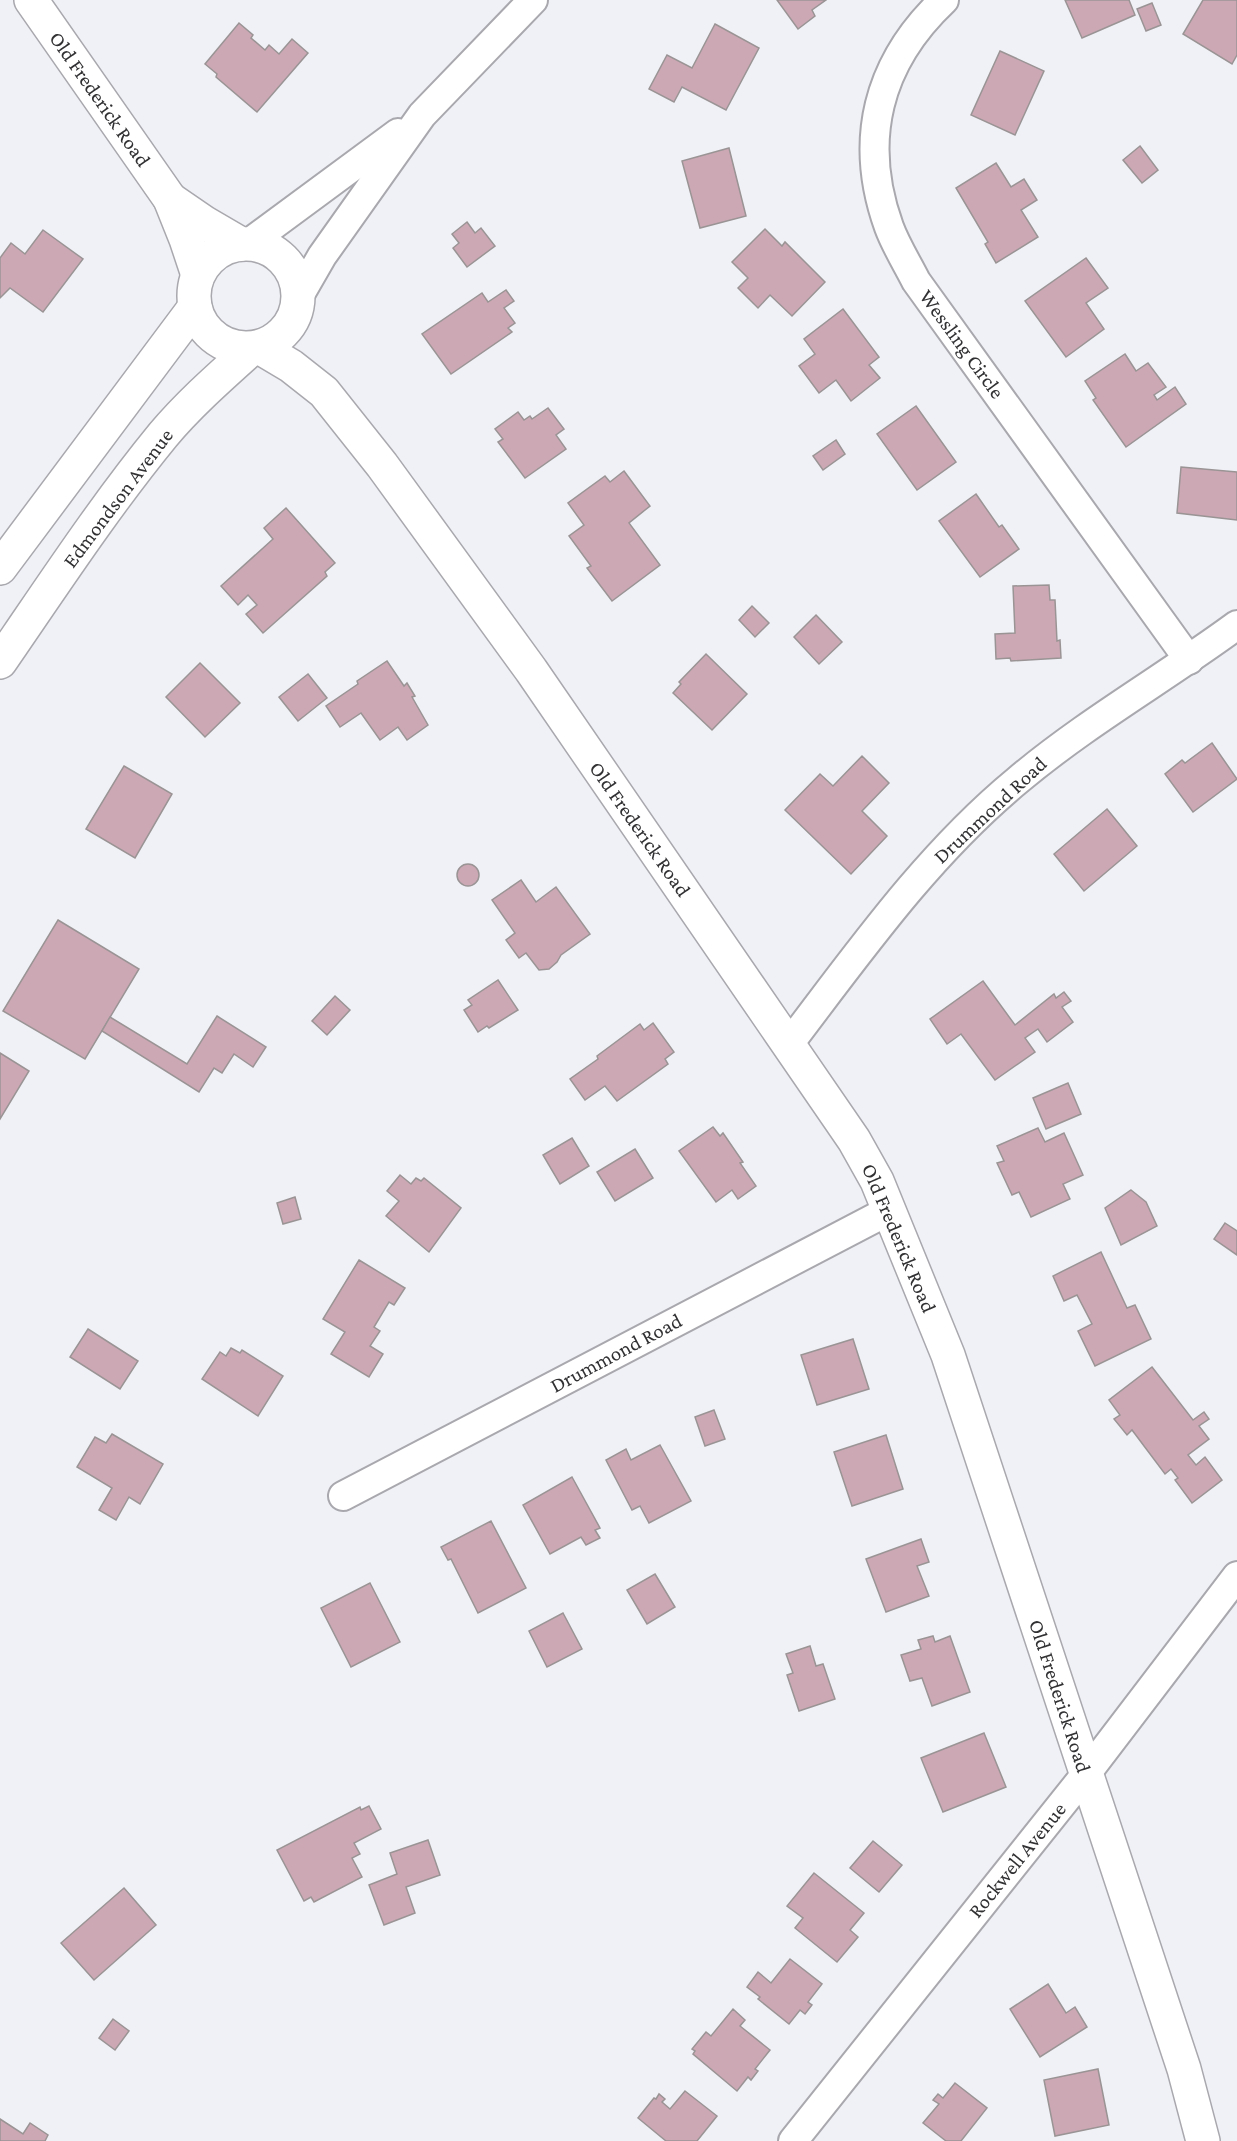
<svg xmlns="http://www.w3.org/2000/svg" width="1237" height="2141" viewBox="0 0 1237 2141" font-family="'Crimson Pro',serif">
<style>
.building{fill:#cca8b4;stroke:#9a9495;stroke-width:1.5}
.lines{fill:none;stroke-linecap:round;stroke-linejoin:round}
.minor-casing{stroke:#a8a8ae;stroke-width:32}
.tertiary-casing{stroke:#a8a8ae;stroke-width:36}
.minor{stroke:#fff;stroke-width:28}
.tertiary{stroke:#fff;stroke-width:33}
.labels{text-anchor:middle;stroke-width:4.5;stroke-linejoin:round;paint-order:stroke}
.street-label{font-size:21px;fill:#313133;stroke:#fff}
</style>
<rect width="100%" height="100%" fill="#f0f1f7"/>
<!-- building -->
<g class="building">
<polygon points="777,0 826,0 812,10 815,16 798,29"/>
<polygon points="1065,0 1129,0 1135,15 1082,38"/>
<polygon points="1203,0 1237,0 1237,55 1232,64 1183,34"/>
<polygon points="1152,3 1161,25 1146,31 1137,9"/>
<polygon points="239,23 253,35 251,38 265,50 269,45 279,54 292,39 308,53 257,112 216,77 217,74 205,64"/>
<polygon points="715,24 759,48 726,110 682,87 674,102 649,89 667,55 692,68"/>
<polygon points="1000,51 1044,71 1015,135 971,115"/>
<polygon points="1140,146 1158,170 1142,183 1123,160"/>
<polygon points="729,148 746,216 700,228 682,161"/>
<polygon points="996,163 1011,187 1024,179 1037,200 1021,210 1038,237 996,263 985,244 988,242 956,188"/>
<polygon points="467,222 475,233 481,228 495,246 467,267 453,248 459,243 452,234"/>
<polygon points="765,229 782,246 785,242 825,282 792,316 770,295 758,308 738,288 748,278 732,262"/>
<polygon points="43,230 83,259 43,312 10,288 0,298 0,258 11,243 25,254"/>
<polygon points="1086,258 1108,288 1086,303 1104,329 1066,357 1025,301"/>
<polygon points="506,290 514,301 504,308 515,323 508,328 512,332 451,374 422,334 482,293 488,302"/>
<polygon points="843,309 879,357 869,365 880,378 851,401 836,380 819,393 799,366 815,354 804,339"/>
<polygon points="1125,354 1136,371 1148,363 1166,387 1154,395 1157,400 1175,387 1186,404 1126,447 1093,400 1096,398 1085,381"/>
<polygon points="916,406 956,462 917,490 877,434"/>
<polygon points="548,408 564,429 556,435 566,449 525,478 498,442 503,439 495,429 518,412 524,420 530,416 532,419"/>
<polygon points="836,440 845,454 823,470 813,456"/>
<polygon points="1181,467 1237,472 1237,520 1177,513"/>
<polygon points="624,471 650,506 629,523 660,565 612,601 587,568 591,566 569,536 584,525 568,503 605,476 610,482"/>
<polygon points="976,494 999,527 1002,525 1019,549 980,577 939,521"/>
<polygon points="286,508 335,563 325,572 327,576 263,633 246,614 257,605 248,595 238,605 221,586 273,539 264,528"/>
<polygon points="1049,585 1050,600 1055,600 1057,641 1060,640 1061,658 1011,661 1010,658 996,659 995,634 1015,633 1013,586"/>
<polygon points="752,606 769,623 755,637 739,620"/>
<polygon points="816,615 842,642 819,664 794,637"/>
<polygon points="706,654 747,694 712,730 673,693 681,684 679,682"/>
<polygon points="387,661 404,686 407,683 415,696 412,697 428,725 407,740 398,727 380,740 361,713 340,727 326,706 358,684 357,681"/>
<polygon points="200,663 240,703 205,737 166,697"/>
<polygon points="308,674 327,698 298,721 279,697"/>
<polygon points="1212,743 1237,779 1193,812 1165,774 1182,760 1185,763"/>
<polygon points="862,756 889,783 862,811 887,836 851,874 785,810 820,774 833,786"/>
<polygon points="124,766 172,794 135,858 86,829"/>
<polygon points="1107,809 1137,846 1084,891 1054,854"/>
<circle cx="468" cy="875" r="11"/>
<polygon points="521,880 536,902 556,887 590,934 561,955 557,962 549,969 539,970 526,953 519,958 506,940 515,933 492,900"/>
<polygon points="58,920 139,969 85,1059 3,1011"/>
<polygon points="498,980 518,1010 489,1028 487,1026 478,1032 464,1010 472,1005 468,1000"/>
<polygon points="983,981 1015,1025 1054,994 1056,998 1064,992 1071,1001 1062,1007 1073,1022 1047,1042 1038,1029 1025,1038 1035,1052 995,1080 961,1034 947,1044 930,1019"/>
<polygon points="335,996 350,1010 327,1035 312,1021"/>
<polygon points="217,1016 266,1047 253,1067 234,1054 222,1073 214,1068 199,1092 102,1031 110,1017 187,1064"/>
<polygon points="653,1023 674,1052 665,1059 668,1064 617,1101 605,1086 585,1100 570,1079 598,1059 597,1056 640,1024 644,1030"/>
<polygon points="0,1053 29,1071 0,1119"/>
<polygon points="1068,1083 1081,1114 1046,1129 1033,1098"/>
<polygon points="713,1127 720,1136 723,1133 743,1162 740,1163 756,1186 738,1199 732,1190 716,1202 679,1151"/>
<polygon points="1038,1128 1045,1142 1064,1133 1083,1175 1063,1184 1070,1199 1031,1217 1019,1192 1012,1195 997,1163 1004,1161 997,1146"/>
<polygon points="572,1138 589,1166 560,1184 543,1155"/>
<polygon points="635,1149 653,1178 615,1201 597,1172"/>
<polygon points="400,1175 411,1184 416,1178 421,1181 424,1178 461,1208 429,1252 386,1216 399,1201 387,1191"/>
<polygon points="1131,1190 1146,1202 1157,1226 1121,1245 1105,1208"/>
<polygon points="295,1197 301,1219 283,1224 277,1203"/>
<polygon points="1225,1223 1237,1231 1237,1255 1214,1239"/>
<polygon points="1101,1252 1127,1308 1135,1305 1151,1339 1095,1366 1078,1331 1092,1324 1077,1295 1064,1301 1053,1276"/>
<polygon points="359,1260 405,1288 394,1305 389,1302 374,1327 380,1331 370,1346 383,1354 369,1377 331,1354 345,1332 323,1319"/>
<polygon points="88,1329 138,1361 120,1389 70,1357"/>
<polygon points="853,1339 869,1389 817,1405 801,1355"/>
<polygon points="231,1348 240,1353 242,1350 283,1376 258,1416 202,1379 220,1352 226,1356"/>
<polygon points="1152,1367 1193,1420 1204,1412 1209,1419 1199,1426 1209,1439 1188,1455 1196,1465 1205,1457 1222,1480 1192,1503 1175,1480 1178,1478 1171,1469 1165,1474 1132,1430 1127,1435 1114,1419 1120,1415 1109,1400"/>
<polygon points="714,1410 725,1439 705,1446 695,1417"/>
<polygon points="112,1434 163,1464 140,1504 129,1497 116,1520 99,1510 112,1488 77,1467 95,1437 106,1443"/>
<polygon points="886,1435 903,1489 852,1506 834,1452"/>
<polygon points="660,1445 691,1501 649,1523 640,1506 632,1510 606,1460 626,1449 631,1460"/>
<polygon points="572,1477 600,1528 595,1530 600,1538 586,1545 581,1537 550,1554 523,1505"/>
<polygon points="491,1521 526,1588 478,1613 451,1559 448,1560 441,1547"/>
<polygon points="921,1539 929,1562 917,1566 929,1596 886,1612 866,1559"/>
<polygon points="655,1574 675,1607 647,1624 627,1590"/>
<polygon points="370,1583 400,1642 351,1667 321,1608"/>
<polygon points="563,1613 582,1649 547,1667 529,1631"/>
<polygon points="933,1636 935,1642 950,1636 970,1692 932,1706 922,1678 910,1681 901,1655 921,1649 918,1640"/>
<polygon points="810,1646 816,1666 823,1664 835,1699 799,1711 787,1675 793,1673 786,1654"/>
<polygon points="984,1733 1006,1787 943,1812 921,1758"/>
<polygon points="369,1806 381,1829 354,1843 360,1854 352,1858 362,1877 314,1902 311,1897 304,1901 277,1850 360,1807 361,1810"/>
<polygon points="428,1840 440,1875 406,1887 415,1913 384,1925 369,1885 397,1874 390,1853"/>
<polygon points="873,1841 902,1865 879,1892 850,1868"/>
<polygon points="814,1873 864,1913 850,1930 858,1937 837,1962 795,1928 803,1918 787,1906"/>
<polygon points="124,1888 156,1925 94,1980 61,1943"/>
<polygon points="790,1959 822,1984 808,2002 812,2005 805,2014 800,2010 789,2024 758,1999 760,1997 747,1987 758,1972 771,1983"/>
<polygon points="1048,1984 1066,2013 1075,2007 1087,2027 1040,2057 1010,2009"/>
<polygon points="733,2009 745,2020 740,2026 770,2050 755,2069 758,2071 751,2080 748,2077 737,2091 693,2054 695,2051 692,2049 706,2032 711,2036"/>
<polygon points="113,2019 129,2031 115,2050 99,2038"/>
<polygon points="1098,2069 1109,2125 1055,2136 1044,2080"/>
<polygon points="955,2083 987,2108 961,2141 946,2141 923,2123 939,2104 933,2100 938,2094 943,2098"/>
<polygon points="685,2091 717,2116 697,2141 666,2141 638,2118 654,2098 656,2099 659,2094 665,2099 662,2102 670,2109"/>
<polygon points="0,2119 23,2134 30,2123 48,2135 45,2141 0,2141"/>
</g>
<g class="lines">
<!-- minor casing -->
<g class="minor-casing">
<g id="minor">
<path d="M944 0C877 63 858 141 889 227 896 246 907 263 916 281L1189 660"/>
<polyline points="249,243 398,133"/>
<polyline points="299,296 322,256 422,115 533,0"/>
<path d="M789 1044C859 952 928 854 1018 780 1087 722 1165 678 1237 625"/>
<polyline points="343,1496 890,1210"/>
<polyline points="793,2141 1086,1774 1237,1576"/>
</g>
</g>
<!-- tertiary casing -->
<g class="tertiary-casing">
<g id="tertiary">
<polyline points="31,0 170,199 186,239 198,275"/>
<polyline points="170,199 205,223 241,244"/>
<circle cx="246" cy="296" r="52"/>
<polyline points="259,347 291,366 324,392 382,465 531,670 854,1140 877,1181 948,1355 1184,2069 1203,2141"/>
<polyline points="0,568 195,307"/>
<path d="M0 662C53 585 104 507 163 435 189 404 221 376 251 349"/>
</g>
</g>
<!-- minor -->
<use href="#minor" class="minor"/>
<!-- tertiary -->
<use href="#tertiary" class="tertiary"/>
</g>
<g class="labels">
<!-- street labels -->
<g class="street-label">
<text transform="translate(100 99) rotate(55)" y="7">Old Frederick Road</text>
<text transform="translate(962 344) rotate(54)" y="7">Wessling Circle</text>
<text transform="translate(118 498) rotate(-53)" y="7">Edmondson Avenue</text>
<text transform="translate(990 810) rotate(-43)" y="7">Drummond Road</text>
<text transform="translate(640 829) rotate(55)" y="7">Old Frederick Road</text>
<text transform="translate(899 1238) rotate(67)" y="7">Old Frederick Road</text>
<text transform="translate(616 1353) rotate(-28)" y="7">Drummond Road</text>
<text transform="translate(1060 1696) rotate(72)" y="7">Old Frederick Road</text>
<text transform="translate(1017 1860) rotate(-51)" y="7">Rockwell Avenue</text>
</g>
</g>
</svg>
